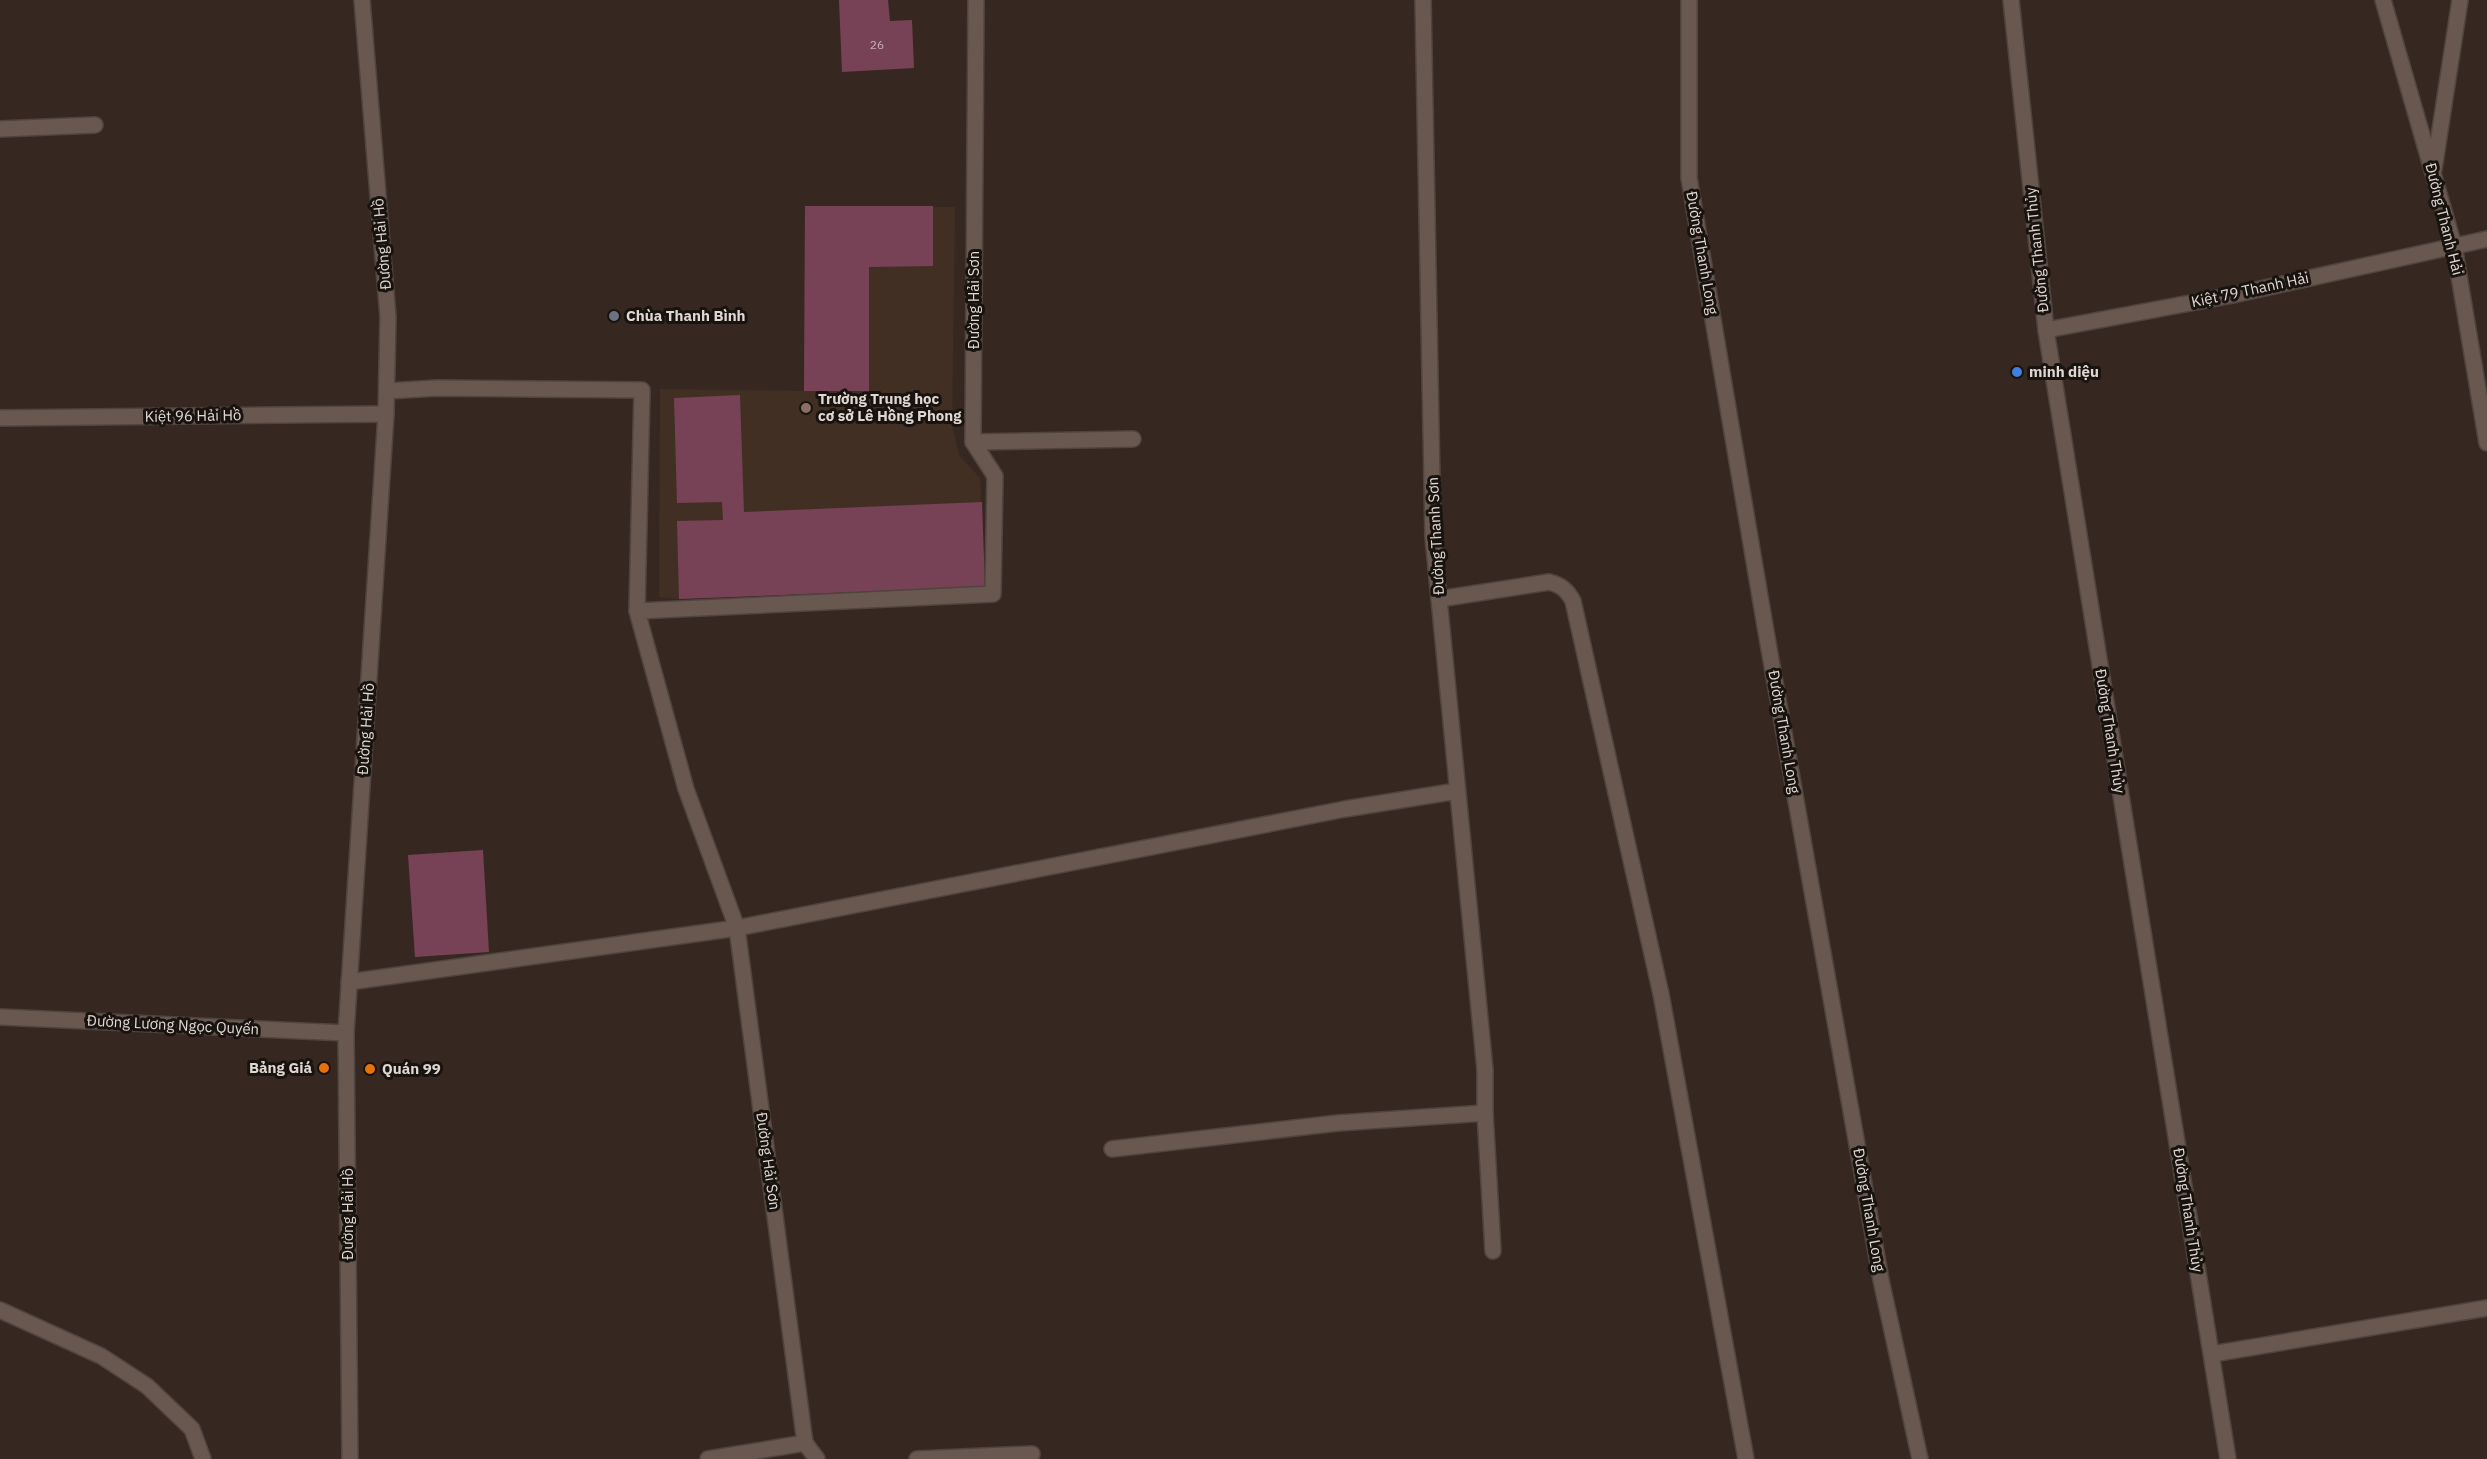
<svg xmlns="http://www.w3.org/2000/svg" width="2487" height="1459" viewBox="0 0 2487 1459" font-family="'IBM Plex Sans',sans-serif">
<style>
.built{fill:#422f24}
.building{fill:#774255}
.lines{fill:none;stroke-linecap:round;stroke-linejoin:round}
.lane-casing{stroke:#50443e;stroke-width:18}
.street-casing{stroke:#50443e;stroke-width:18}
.lane{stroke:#685850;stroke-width:15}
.street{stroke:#685850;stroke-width:15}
.worship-dot{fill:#6b7280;stroke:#19130f;stroke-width:2}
.shop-dot{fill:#3f7fe0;stroke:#19130f;stroke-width:2}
.education-dot{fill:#8d6e63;stroke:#19130f;stroke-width:2}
.food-dot{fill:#e8710a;stroke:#19130f;stroke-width:2}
.labels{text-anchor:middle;stroke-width:6;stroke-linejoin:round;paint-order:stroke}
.number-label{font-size:12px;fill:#c6b2b3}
.street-label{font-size:15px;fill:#e0d7d2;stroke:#19130f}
.poi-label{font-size:15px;font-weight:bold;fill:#e0d7d2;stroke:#19130f;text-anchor:start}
</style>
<rect width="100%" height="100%" fill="#362821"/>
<!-- built -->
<polygon class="built" points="805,206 955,207 952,425 959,455 980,478 985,587 679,599 659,597 660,389 804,391"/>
<!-- building -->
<g class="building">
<polygon points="839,0 888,0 890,21 912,20 914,68 842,72"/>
<polygon points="805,206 933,206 933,266 869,267 869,391 804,391"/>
<polygon points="740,395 744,512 982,502 985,587 679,599 677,521 723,520 722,502 677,503 674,398"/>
<polygon points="483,850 489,952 415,957 408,855"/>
</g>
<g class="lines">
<!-- lane casing -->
<g class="lane-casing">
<g id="lane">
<polyline points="973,442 1133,439"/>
<polyline points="1485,1070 1485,1113 1493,1251"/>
<polyline points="1112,1149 1338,1123 1485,1113"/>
<polyline points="0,1310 101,1356 147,1386 192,1429 203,1459"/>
</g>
</g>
<!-- street casing -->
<g class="street-casing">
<g id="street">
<polyline points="1423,0 1433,537 1485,1070"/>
<polyline points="1689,0 1689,178 1765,626 1881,1280 1920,1459"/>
<polyline points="2011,0 2046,330 2228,1459"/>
<polyline points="2383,0 2454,246 2487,443"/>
<polyline points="0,129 95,125"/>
<polyline points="2434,169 2460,0"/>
<polyline points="2046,330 2233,295 2487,239"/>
<polyline points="387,391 437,388 642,390 637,611"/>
<polyline points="0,418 386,414"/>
<path d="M1439 599 1549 582C1561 585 1567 590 1573 601L1661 994 1746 1459"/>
<polyline points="349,982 737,928 1345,809 1457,791"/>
<polyline points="0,1017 346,1033"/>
<polyline points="2212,1354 2487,1308"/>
<polyline points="805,1443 817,1459"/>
<polyline points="350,1459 346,1033 386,414 388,317 362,0"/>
<polyline points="708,1459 805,1443 737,928 686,789 637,611 993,594 995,476 973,442 976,0"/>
<polyline points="917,1459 1032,1454"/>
</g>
</g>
<!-- lane -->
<use href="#lane" class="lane"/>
<!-- street -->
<use href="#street" class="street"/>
</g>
<!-- markers -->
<circle class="worship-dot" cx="614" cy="316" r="6"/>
<circle class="shop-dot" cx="2017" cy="372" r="6"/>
<circle class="education-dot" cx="806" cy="408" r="6"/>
<g class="food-dot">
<circle cx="324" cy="1068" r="6"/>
<circle cx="370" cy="1069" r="6"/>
</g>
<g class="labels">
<!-- number labels -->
<g class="number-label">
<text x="877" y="49">26</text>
</g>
<!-- street labels -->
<g class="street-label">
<text transform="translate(2444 219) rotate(76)" y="5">Đường Thanh Hải</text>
<text transform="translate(382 244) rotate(-95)" y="5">Đường Hải Hồ</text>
<text transform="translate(2037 250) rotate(-96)" y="5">Đường Thanh Thủy</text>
<text transform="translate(1702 253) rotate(80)" y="5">Đường Thanh Long</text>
<text transform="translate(2250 290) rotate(-12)" y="5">Kiệt 79 Thanh Hải</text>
<text transform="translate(974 300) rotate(-90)" y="5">Đường Hải Sơn</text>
<text transform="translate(193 416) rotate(-1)" y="5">Kiệt 96 Hải Hồ</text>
<text transform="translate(1436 536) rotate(-93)" y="5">Đường Thanh Sơn</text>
<text transform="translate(366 729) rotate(-86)" y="5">Đường Hải Hồ</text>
<text transform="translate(2110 731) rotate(81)" y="5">Đường Thanh Thủy</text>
<text transform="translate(1784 732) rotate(80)" y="5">Đường Thanh Long</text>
<text transform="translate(173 1025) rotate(3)" y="5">Đường Lương Ngọc Quyến</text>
<text transform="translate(768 1161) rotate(82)" y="5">Đường Hải Sơn</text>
<text transform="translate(1869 1210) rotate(80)" y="5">Đường Thanh Long</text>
<text transform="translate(2188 1210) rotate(81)" y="5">Đường Thanh Thủy</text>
<text transform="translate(348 1214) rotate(-90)" y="5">Đường Hải Hồ</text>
</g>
<!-- poi labels -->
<g class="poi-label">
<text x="626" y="321">Chùa Thanh Bình</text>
<text x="2029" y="377">minh diệu</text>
<text x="818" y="404">Trường Trung học<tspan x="818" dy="17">cơ sở Lê Hồng Phong</tspan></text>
<text x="312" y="1073" text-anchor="end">Bảng Giá</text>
<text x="382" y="1074">Quán 99</text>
</g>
</g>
</svg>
